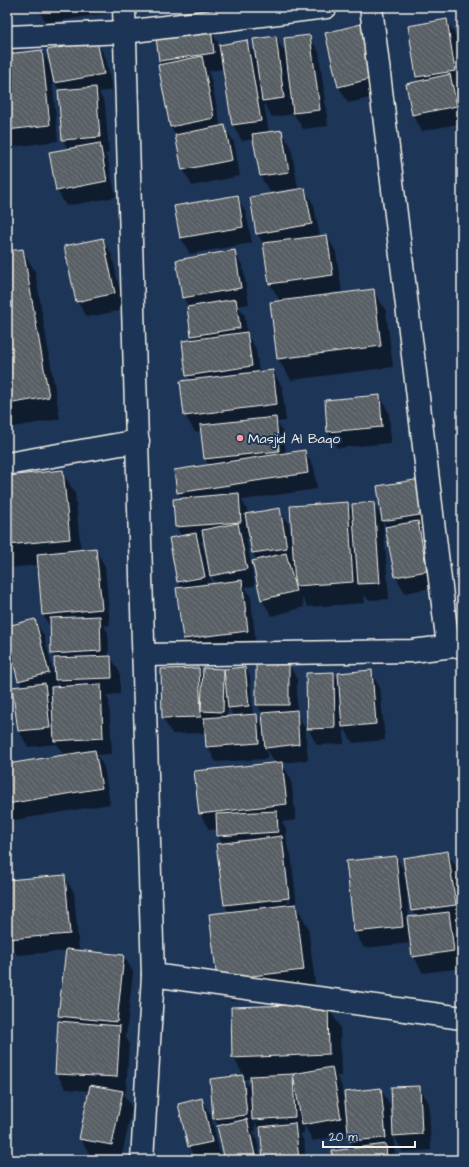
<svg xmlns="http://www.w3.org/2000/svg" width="469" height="1167" viewBox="0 0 469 1167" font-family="'Architects Daughter',sans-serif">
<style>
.shadow{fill:#0007;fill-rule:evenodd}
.building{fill:url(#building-back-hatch);stroke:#f4f1e8}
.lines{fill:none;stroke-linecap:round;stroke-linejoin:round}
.minor-casing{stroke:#f4f1e8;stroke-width:25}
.minor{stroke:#1d3557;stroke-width:22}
.poi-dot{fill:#ff9aa2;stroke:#1d3557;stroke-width:1.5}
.labels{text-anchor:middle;stroke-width:4;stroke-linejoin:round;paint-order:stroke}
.poi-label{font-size:14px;fill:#f4f1e8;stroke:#1d3557;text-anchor:start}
</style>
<defs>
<pattern id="building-back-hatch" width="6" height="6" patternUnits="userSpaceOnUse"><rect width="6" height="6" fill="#585f65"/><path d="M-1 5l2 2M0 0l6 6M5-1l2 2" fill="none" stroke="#71767b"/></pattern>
</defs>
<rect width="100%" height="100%" fill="#1d3557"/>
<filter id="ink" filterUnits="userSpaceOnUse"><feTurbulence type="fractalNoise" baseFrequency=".025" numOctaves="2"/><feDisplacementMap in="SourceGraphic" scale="8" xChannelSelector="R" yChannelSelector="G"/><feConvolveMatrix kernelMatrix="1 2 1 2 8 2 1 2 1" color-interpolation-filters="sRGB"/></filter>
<g filter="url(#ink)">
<!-- shadow -->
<g class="shadow">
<polygon points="37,7 106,7 107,13 46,23"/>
<polygon points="447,20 456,37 462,75 462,88 457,88 462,105 462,123 422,131 413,115 407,84 419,82 417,77 409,26"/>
<polygon points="361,25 370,42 383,95 348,103 339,87 327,34"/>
<polygon points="210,30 220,46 247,42 257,59 276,37 287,57 309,36 319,52 328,126 303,129 294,114 272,117 264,103 269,133 281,131 291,147 298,188 270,192 260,176 254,139 242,141 233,125 224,69 209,71 221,127 224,126 234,142 240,176 192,186 183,169 176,136 171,127 162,65 160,60"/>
<polygon points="97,42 106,58 112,90 99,92 105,104 109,153 105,154 108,160 116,197 66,206 57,190 68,150 63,140 59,90 55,83 53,75 52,76 58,141 13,147 7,137 7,55 42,51 52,69"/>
<polygon points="304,189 314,205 320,237 327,236 336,252 342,292 329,293 329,295 373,290 386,311 393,367 291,380 278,359 280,301 270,284 265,247 257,233"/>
<polygon points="237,196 246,213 252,243 190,254 181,238"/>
<polygon points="103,239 112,255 124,310 87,317 77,301"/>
<polygon points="22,250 35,271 60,419 7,428 7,252"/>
<path d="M234 251 243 267 249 304 238 306 245 316 247 334 256 349 259 373 273 371 282 387 286 421 277 422 284 434 286 454 304 451 314 467 317 489 242 500 247 510 248 514 279 509 289 525 292 541H293L347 503 354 514 373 503 383 520 420 480 435 530 423 532 426 538 436 587 405 593 396 577 387 528 383 520 389 599 368 600 364 594 365 603 308 607 302 597 304 607 272 616 262 600 253 562 257 561 253 553 250 538H246L247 541 255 586 245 587 251 597 256 647 193 654 184 638 182 589 178 582 182 537 176 527 174 500 182 499 178 493 209 466 205 459 202 431 195 432 185 415 191 381 187 375 195 341 192 336 188 308 189 307 183 297ZM205 541 207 554 200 542ZM209 573H210L216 584 212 585Z"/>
<polygon points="380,396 389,413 391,443 337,448 328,432"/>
<path d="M62 471 75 493 81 551 95 549 105 566 110 625 104 626 108 633 109 657H111L120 673V694L106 695 109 701 112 754 97 755 104 767 110 804 9 821 7 817V765L64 756 57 744 28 747 19 731 23 687 19 681 7 633V627L35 620 44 636 55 679V658L52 653 51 629 43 615 39 565 7 568V477ZM56 680 60 687H57ZM53 691V699L49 692Z"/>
<path d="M288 663 297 679V714L305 728 308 760 282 763 291 779 296 820 282 822 286 828 287 846 291 854 297 907 308 927 316 991 231 1001 218 979 229 913 225 905 217 845 223 844 218 836 217 829 209 830 200 813 275 763 267 749V759L216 762 207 746 206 733 172 734 163 718 199 669 203 676 204 669 224 670 245 668 250 676 253 715H256L264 729 263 715 257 704ZM228 706 234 717H227ZM283 853H285L290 902 288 903Z"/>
<polygon points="371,671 380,688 385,740 353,743 344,728 344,744 317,745 308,729 334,673 340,683"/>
<path d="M447 852 457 868 462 905V922L454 923 458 929 462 968 423 973 413 956 412 943 364 948 355 932 396 857 407 876ZM406 881H407L412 911 415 917 409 918Z"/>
<polygon points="64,876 74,893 79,951 124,956 133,972 126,1037 129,1043 126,1093 123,1093 132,1108 121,1160 90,1155 80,1138 90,1091 66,1089 56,1073 63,1023 59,1016 67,951 17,955 7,939 7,881"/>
<path d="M327 1005 340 1027 341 1076H336L341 1084 345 1106 381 1089 390 1106 391 1114H393L419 1087 429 1103 431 1150 403 1152 393 1134 395 1154H390L394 1160H334L355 1149 350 1141 349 1134 313 1141 304 1125V1133L300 1134 304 1141 306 1160H264L261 1133 255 1121 256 1131H253L256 1137 261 1160H257L252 1137H250L255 1160H226L219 1126 214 1119 211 1079 244 1076 233 1057ZM244 1079H251L252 1092Z"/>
<polygon points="202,1100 211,1116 221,1158 212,1160 196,1160 189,1147 179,1105"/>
</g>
<!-- building -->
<g class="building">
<polygon points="447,19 455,71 416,77 408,26"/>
<polygon points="361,24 374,78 338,87 325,33"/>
<polygon points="462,26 462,57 456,27"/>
<polygon points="211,29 214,53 159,61 156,37"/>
<polygon points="310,35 320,110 293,113 284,38"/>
<polygon points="276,36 284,98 262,101 253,39"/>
<polygon points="247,40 261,121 232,125 219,45"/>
<polygon points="97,41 104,74 54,83 47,50"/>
<polygon points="42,50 50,125 7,130 7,54"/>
<polygon points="202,56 214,118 170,127 158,65"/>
<polygon points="450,74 457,106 412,115 406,84"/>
<polygon points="96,87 100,137 62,140 58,90"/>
<polygon points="225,125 232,160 182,170 175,135"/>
<polygon points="282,130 289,172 260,176 252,134"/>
<polygon points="100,143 107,181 56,191 49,152"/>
<polygon points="305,188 312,224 256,234 250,197"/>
<polygon points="238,195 243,227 180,238 174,206"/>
<polygon points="327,235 333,275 269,284 263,243"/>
<polygon points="103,238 115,293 76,302 64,246"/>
<polygon points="23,249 49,397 7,404 7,251"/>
<polygon points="235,250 241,288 182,298 176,260"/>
<polygon points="374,289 381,346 277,359 270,302"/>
<polygon points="236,299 240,328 191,336 187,307"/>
<polygon points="247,332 252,366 186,376 182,341"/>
<polygon points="273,370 277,404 184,416 180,381"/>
<polygon points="380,395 382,427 327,432 325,400"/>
<polygon points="276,417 279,451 204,459 200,425"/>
<polygon points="305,450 308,473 177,493 174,470"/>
<polygon points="63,470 70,539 7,545 7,476"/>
<polygon points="421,479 426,514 382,521 377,486"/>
<polygon points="239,493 241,522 175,527 173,499"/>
<polygon points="348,502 353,582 295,586 290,506"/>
<polygon points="374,502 380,583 358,584 352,504"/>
<polygon points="280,508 287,548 252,553 245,514"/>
<polygon points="418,521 427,571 395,577 385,527"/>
<polygon points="238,523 247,569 210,576 202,530"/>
<polygon points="196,533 205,577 177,582 169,538"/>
<polygon points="96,548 102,609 42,615 37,554"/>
<polygon points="286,553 296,591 261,600 252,561"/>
<polygon points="242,580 248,631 183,639 176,588"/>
<polygon points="100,616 101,651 51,654 50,618"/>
<polygon points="35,619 49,673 18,681 7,637 7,626"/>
<polygon points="111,656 112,678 55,680 54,658"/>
<polygon points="256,661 289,662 289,705 256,705"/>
<polygon points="245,667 249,706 228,708 224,669"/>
<polygon points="199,668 201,717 162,718 161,669"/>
<polygon points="203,668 224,669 223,712 201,711"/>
<polygon points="372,670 376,724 342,727 338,673"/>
<polygon points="334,672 335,728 307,729 306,673"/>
<polygon points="45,683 50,728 18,731 12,687"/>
<polygon points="101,684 103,738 54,741 51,687"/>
<polygon points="297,710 299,744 265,748 262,713"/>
<polygon points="257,714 259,743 206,747 204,718"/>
<polygon points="95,750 102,788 7,804 7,764"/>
<polygon points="282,762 287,804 199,814 194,771"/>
<polygon points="277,811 278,832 217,836 216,814"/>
<polygon points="282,836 289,898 224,905 216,844"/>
<polygon points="448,851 456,905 411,911 403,858"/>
<polygon points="396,856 403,927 354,932 346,861"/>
<polygon points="65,875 70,934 7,939 7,880"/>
<polygon points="296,904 304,970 217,980 209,914"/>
<polygon points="449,912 454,951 412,957 407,917"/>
<polygon points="66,949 124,955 117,1022 58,1016"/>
<polygon points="328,1004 329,1054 232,1058 231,1007"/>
<polygon points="58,1021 120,1026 117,1077 55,1074"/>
<polygon points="332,1067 341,1118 302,1125 293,1074"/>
<polygon points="293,1074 295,1117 252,1120 250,1076"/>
<polygon points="243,1075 247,1115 213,1119 210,1079"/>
<polygon points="90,1085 123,1091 112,1145 79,1139"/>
<polygon points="420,1086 422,1134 393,1136 391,1087"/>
<polygon points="381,1088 386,1138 349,1141 344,1092"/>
<polygon points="202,1098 212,1142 188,1147 178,1104"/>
<polygon points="247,1119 256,1160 225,1160 217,1126"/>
<polygon points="295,1123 299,1160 263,1160 260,1127"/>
<polygon points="386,1144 387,1160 333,1160 332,1151"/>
</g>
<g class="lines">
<!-- minor casing -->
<g class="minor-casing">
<g id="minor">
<polyline points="124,7 153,975 142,1160"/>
<polyline points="371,7 448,646"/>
<polyline points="7,37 125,32 326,7"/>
<polyline points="7,464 138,441"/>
<polyline points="143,655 412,651 462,645"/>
<polyline points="153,975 462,1018"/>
</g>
</g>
<!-- minor -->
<use href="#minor" class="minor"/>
</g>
</g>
<!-- markers -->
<circle class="poi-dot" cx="240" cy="438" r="4"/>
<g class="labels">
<!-- poi labels -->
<g class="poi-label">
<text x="248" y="443">Masjid Al Baqo</text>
</g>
</g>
<!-- margin -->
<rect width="469" height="1167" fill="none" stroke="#1d3557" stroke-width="24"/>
<rect x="12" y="12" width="445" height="1143" fill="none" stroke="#f4f1e8" stroke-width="1.5" filter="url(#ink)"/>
<!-- scale -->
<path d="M323 1141v6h92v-6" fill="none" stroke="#f4f1e8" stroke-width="2"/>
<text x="329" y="1141" font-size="12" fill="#f4f1e8" stroke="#1d3557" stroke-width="3" paint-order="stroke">20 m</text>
</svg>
